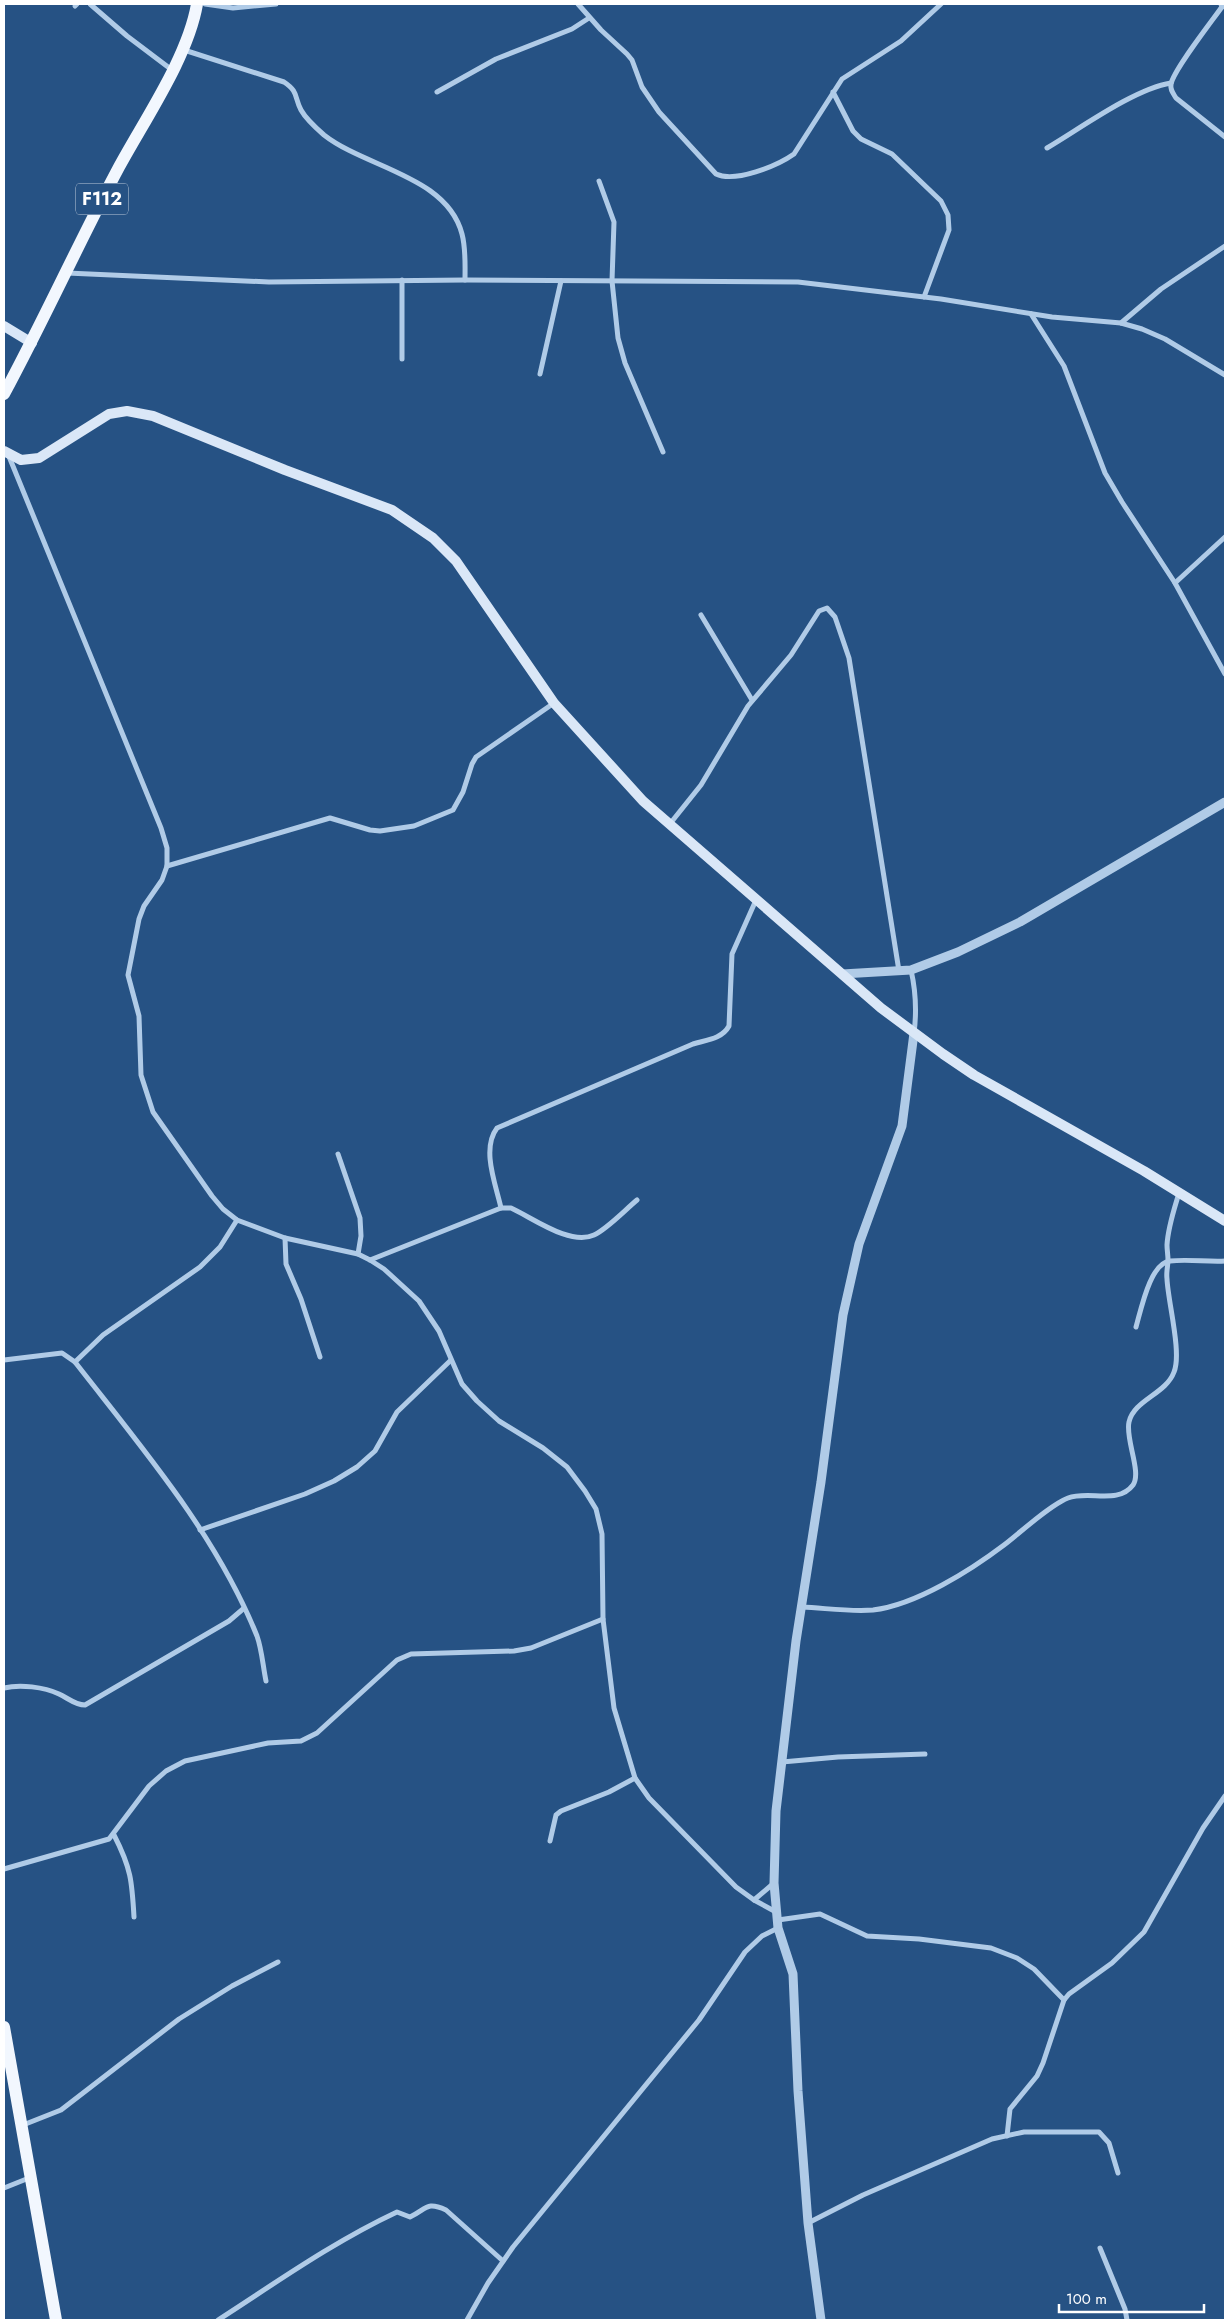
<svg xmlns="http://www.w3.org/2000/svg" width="1229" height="2324" viewBox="0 0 1229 2324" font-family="Jost,sans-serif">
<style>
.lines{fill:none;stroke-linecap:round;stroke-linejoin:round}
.minor{stroke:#b0cbe7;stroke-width:5}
.tertiary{stroke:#b0cbe7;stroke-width:9}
.secondary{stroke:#dae7f7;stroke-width:10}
.primary{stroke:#f2f7fe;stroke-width:12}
.labels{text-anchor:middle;stroke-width:4.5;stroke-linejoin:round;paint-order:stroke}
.shield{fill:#265284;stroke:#becbda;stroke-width:1}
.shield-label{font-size:18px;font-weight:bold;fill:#fff}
</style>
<rect width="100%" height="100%" fill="#265284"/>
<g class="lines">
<!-- minor -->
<g class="minor">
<polyline points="90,4 127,36 172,70"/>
<polyline points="205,4 233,8 276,4"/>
<path d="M578 4 601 30 627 54 632 60 642 87 659 112 716 174C735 183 777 166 794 154L842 79 901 41 941 4"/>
<path d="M1224 4C1213 20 1174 69 1171 84 1170 90 1173 93 1176 98L1225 137"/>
<polyline points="75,6 77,4"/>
<path d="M184 50 284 82C299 92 294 97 301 110 306 119 316 128 324 135 366 168 447 176 462 234 466 249 465 265 465 280"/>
<polyline points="437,92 496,59 572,29 589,18"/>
<polyline points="833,92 853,131 861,139 892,154 941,201 948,215 949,230 924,297"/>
<path d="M1047 148C1081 128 1134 89 1171 83"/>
<polyline points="599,181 614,222 612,281 618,338 625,363 663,452"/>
<polyline points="67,273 269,282 465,280 798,282 941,299 1052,317 1121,323 1142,329 1165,339 1225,375"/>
<polyline points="1031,314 1064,366 1105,473 1122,502 1175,583 1225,674"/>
<polyline points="1121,323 1161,289 1225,246"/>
<polyline points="402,359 402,280"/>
<polyline points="540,374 561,281"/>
<polyline points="8,454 161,828 167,848 167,866 162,880 144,906 139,919 128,975 139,1016 141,1075 153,1112 212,1196 223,1209 237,1220 285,1238 358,1254 370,1260 384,1269 419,1301 439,1331 462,1384 477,1401 499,1421 543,1448 567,1467 585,1491 596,1509 602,1534 603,1619 614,1708 635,1778 649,1798 736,1887 754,1900 776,1912"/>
<polyline points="1175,583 1225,537"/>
<polyline points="701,615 752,700"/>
<polyline points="669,825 701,785 748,706 791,655 819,611 827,608 835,617 849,658 899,971"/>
<polyline points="167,866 330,818 370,830 380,831 414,826 453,810 463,792 472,764 476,757 554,703"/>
<path d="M911 970C916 992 917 1010 914 1033"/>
<polyline points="338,1154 360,1218 361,1236 358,1254"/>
<path d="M501 1208C496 1185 481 1149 497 1128L693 1044C706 1040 722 1039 729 1026L732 954 756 900"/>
<polyline points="285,1238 286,1264 301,1299 320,1357"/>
<path d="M370 1260 501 1208H511C533 1218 570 1246 594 1235 607 1229 625 1210 637 1200"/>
<path d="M1136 1327C1141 1310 1150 1263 1170 1261 1188 1259 1207 1262 1225 1261"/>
<path d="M4 1360 62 1353 75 1362C142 1448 216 1534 257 1636 262 1650 263 1667 266 1681"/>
<polyline points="75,1362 103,1335 200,1267 220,1247 237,1220"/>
<polyline points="200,1530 305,1494 334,1481 357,1467 375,1451 397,1412 451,1360"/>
<path d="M802 1607C825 1608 850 1612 873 1610 916 1605 971 1570 1004 1545 1021 1532 1050 1505 1068 1498 1089 1490 1118 1505 1133 1485 1142 1472 1125 1439 1129 1422 1134 1400 1166 1394 1174 1372 1182 1353 1168 1302 1167 1279 1166 1272 1168 1266 1168 1260 1168 1255 1167 1250 1167 1245 1168 1227 1174 1210 1179 1193"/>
<path d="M4 1688C20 1684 44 1687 59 1694 68 1698 75 1705 85 1705L229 1621 243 1609"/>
<polyline points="782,1762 838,1757 925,1754"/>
<path d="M114 1835C131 1868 132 1881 134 1917"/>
<polyline points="550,1841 556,1815 561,1811 609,1792 635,1778"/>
<polyline points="4,1869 109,1839 149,1786 166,1771 185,1761 268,1743 301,1741 317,1733 397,1660 411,1654 514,1651 531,1648 603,1619"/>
<polyline points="754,1900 774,1883"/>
<polyline points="778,1920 820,1914 867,1936 919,1939 991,1948 1017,1958 1034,1969 1064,2000"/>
<polyline points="23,2125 61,2110 179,2019 232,1986 278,1962"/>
<polyline points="1007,2136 1010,2109 1037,2076 1043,2063 1064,2000 1069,1994 1112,1963 1144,1932 1203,1828 1225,1796"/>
<polyline points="4,2188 29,2178"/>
<polyline points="808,2223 863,2195 992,2139 1024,2132 1099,2132 1109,2143 1118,2173"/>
<polyline points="1100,2248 1125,2309 1127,2320"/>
<path d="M218 2320C277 2282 333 2242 397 2212L410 2217C427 2209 426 2201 446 2210L503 2261"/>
<polyline points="467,2320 488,2283 513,2247 699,2020 745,1952 762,1936 778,1928"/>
</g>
<!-- tertiary -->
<g class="tertiary">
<polyline points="1223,4 1225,5"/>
<polyline points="842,974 911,970 958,952 1020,922 1225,802"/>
<polyline points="821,2320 808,2223 798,2091 793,1974 778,1928 774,1883 776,1811 796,1641 821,1482 843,1315 859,1244 902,1126 914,1033"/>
</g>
<!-- secondary -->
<g class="secondary">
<polyline points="4,326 32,343"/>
<polyline points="4,451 21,460 39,458 109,414 127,411 153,416 285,470 392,510 433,538 456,561 554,703 643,801 881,1008 943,1054 974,1075 1144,1171 1225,1221"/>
</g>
<!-- primary -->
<g class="primary">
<path d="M4 394C44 320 79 242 119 167 145 119 188 57 197 4"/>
<polyline points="4,2027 56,2320"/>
</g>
</g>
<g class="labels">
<!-- shield labels -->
<rect class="shield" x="76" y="183.5" width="52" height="31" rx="4"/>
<g class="shield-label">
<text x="102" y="205">F112</text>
</g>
</g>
<!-- border -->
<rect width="1229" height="2324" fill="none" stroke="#ffffff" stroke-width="10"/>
<!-- scale -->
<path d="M1059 2304v8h145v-8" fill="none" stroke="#ffffff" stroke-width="2.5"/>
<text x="1066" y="2304" font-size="15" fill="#ffffff" stroke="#265284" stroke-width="4" paint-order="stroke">100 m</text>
</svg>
